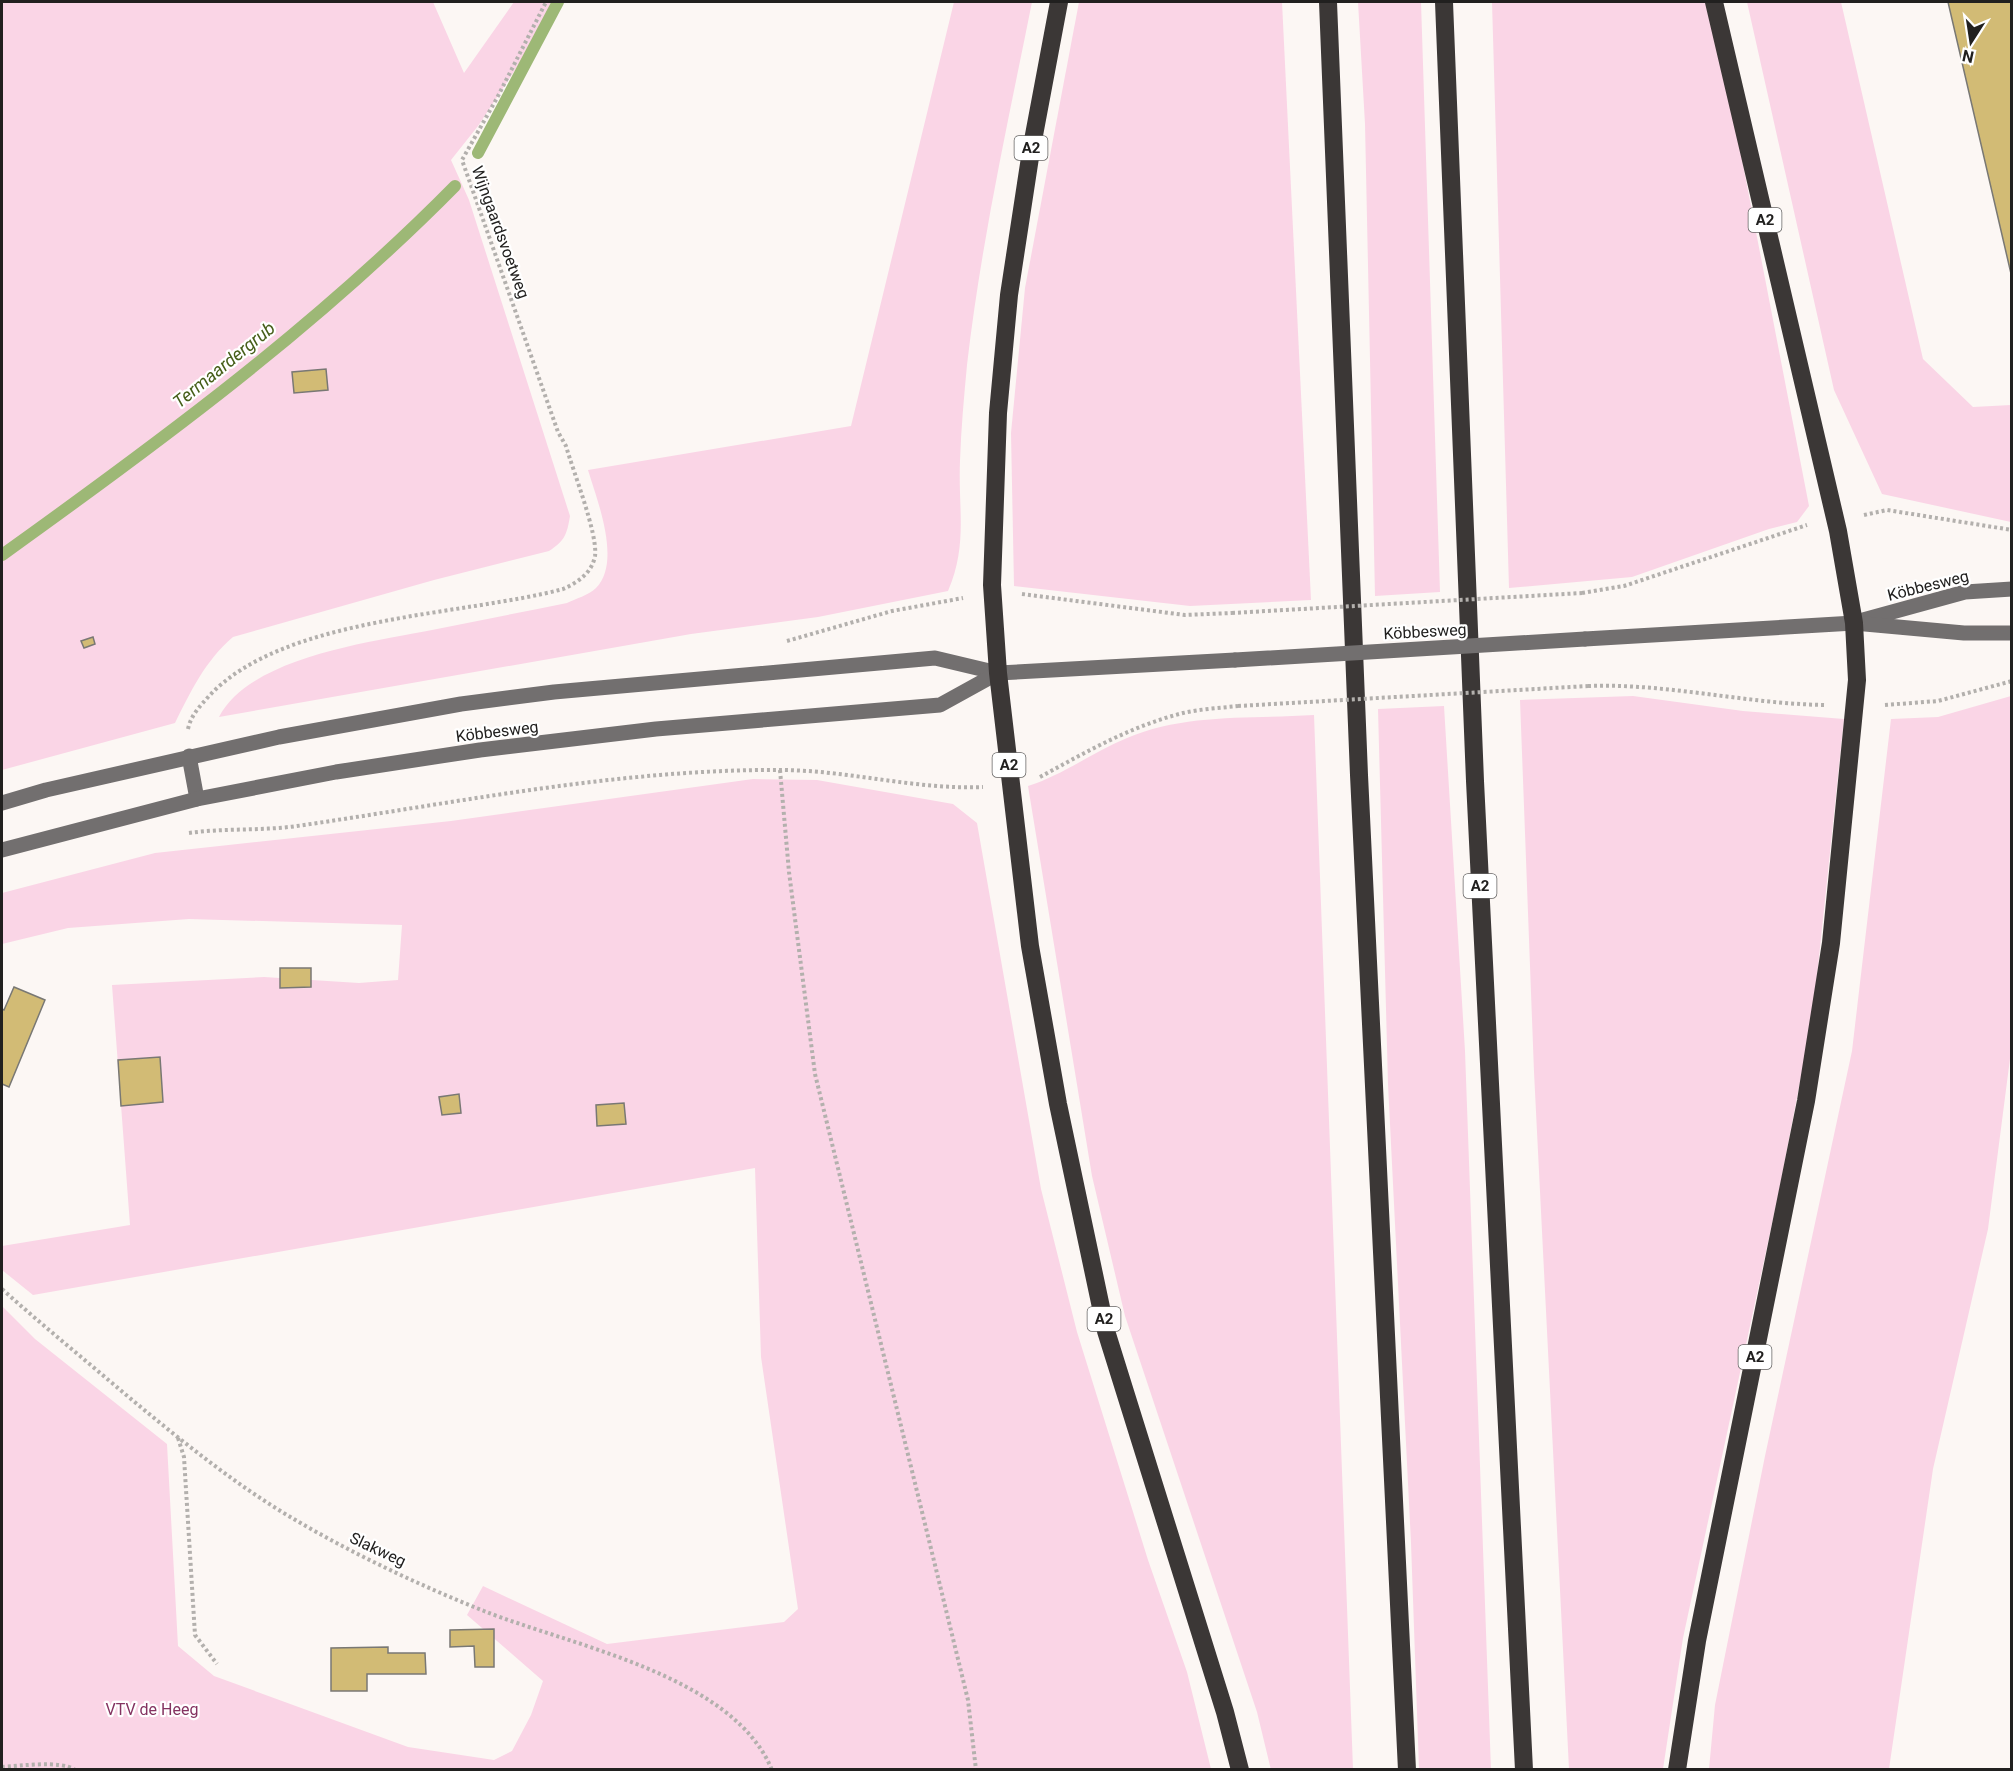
<svg xmlns="http://www.w3.org/2000/svg" width="2013" height="1771" viewBox="0 0 2013 1771" font-family="Roboto,sans-serif">
<style>
.green{fill:#fad5e6}
.lines{fill:none;stroke-linecap:round;stroke-linejoin:round}
.stream{stroke:#9db876;stroke-width:12}
.building{fill:#d2bb75;stroke:#797874;stroke-width:1.5}
.path{stroke:#b3b0ad;stroke-width:4;stroke-dasharray:3 3;stroke-linecap:butt}
.secondary{stroke:#726f6f;stroke-width:15}
.highway{stroke:#3b3736;stroke-width:18}
.path-bridge{stroke:#b3b0ad;stroke-width:4;stroke-dasharray:3 3;stroke-linecap:butt}
.secondary-bridge{stroke:#726f6f;stroke-width:15}
.labels{text-anchor:middle;stroke-width:4.5;stroke-linejoin:round;paint-order:stroke}
.shield{fill:#fff;stroke:#646362;stroke-width:1.5}
.shield-label{font-size:15px;font-weight:bold;fill:#21201f}
.street-label{font-size:16px;fill:#21201f;stroke:#fff}
.park-label{font-size:16px;fill:#843361;stroke:#fff}
.water-label{font-size:18px;font-style:italic;fill:#465e19;stroke:#fff}
</style>
<rect width="100%" height="100%" fill="#fcf7f4"/>
<!-- green -->
<g class="green">
<path d="M2 2H433L464 73 514 2H560L478 126 451 160 469 200 570 516C567 534 565 541 549 551L434 580 233 637C205 661 191 691 175 723L2 770Z"/>
<path d="M954 2H1032C1008 122 981 243 967 365 964 397 961 429 960 461 958 509 968 545 948 591L818 617 691 634 219 717C250 657 371 642 432 630 477 621 522 612 567 603 575 599 589 595 596 588 622 562 597 500 588 470L851 426Z"/>
<polygon points="1079,2 1282,2 1311,600 1190,606 1014,586 1011,433 1025,288"/>
<polygon points="1358,2 1421,2 1440,592 1375,596 1365,124"/>
<polygon points="1492,2 1707,2 1727,82 1809,506 1797,522 1769,529 1632,577 1509,588"/>
<polygon points="1747,2 1841,2 1923,359 1973,407 2011,405 2011,522 1882,494 1834,390"/>
<polygon points="1633,696 1743,711 1844,719 1813,1014 1779,1191 1683,1638 1663,1769 1569,1769 1534,1072 1520,700"/>
<polygon points="2011,696 2011,1051 1988,1229 1933,1469 1889,1769 1709,1769 1715,1705 1765,1456 1852,1051 1891,719 1938,717"/>
<polygon points="1444,706 1465,1051 1491,1770 1419,1769 1411,1543 1388,1084 1378,709"/>
<path d="M1314 715 1353 1769 1271 1770 1257 1712 1125 1316 1092 1176 1028 786C1063 775 1093 752 1127 738 1184 713 1252 719 1314 715Z"/>
<polygon points="753,779 817,780 953,804 977,823 1041,1189 1077,1332 1148,1560 1187,1672 1211,1769 2,1769 2,1306 35,1339 167,1444 178,1646 214,1676 408,1747 494,1760 512,1751 531,1715 543,1681 467,1615 483,1586 607,1644 784,1622 798,1609 761,1357 755,1168 33,1295 2,1270 2,1246 130,1225 112,985 264,977 359,983 398,980 402,925 189,919 68,928 2,944 2,893 155,853 451,821"/>
</g>
<g class="lines">
<!-- stream -->
<g class="stream">
<polyline points="478,153 558,2"/>
<path d="M2 555C161 441 317 326 455 186"/>
</g>
</g>
<!-- building -->
<g class="building">
<polygon points="1948,2 2012,2 2012,278"/>
<polygon points="326,369 328,390 294,393 292,372"/>
<polygon points="93,637 95,644 84,648 81,641"/>
<polygon points="280,968 311,968 311,987 280,988"/>
<polygon points="14,987 45,1000 9,1087 2,1084 2,1009 4,1010"/>
<polygon points="160,1057 163,1102 121,1106 118,1060"/>
<polygon points="459,1094 461,1113 442,1115 439,1097"/>
<polygon points="624,1103 626,1124 597,1126 596,1105"/>
<polygon points="494,1629 494,1667 475,1667 474,1646 450,1647 450,1630"/>
<polygon points="388,1647 388,1653 425,1653 426,1674 367,1674 367,1691 331,1691 331,1648"/>
</g>
<g class="lines">
<!-- path -->
<g class="path">
<polyline points="1864,515 1887,510 2012,530"/>
<polyline points="1582,593 1624,586 1807,525"/>
<polyline points="1022,594 1185,615 1232,613"/>
<polyline points="787,641 892,611 963,598"/>
<path d="M1588 686C1668 683 1746 704 1826 705"/>
<polyline points="1885,705 1938,701 2012,681"/>
<path d="M188 729C191 715 200 706 210 695 285 616 462 616 563 589 577 583 592 573 595 556 598 534 573 471 566 446L558 432 462 160 497 98 546 2"/>
<polyline points="780,770 789,872 815,1074 968,1700 976,1770"/>
<path d="M1040 777C1086 752 1131 726 1183 713 1200 709 1220 708 1238 706"/>
<path d="M189 833C224 828 261 831 297 826 456 803 618 769 780 770 848 770 915 790 983 787"/>
<path d="M2 1289C42 1325 84 1359 125 1394 178 1438 233 1483 292 1518 353 1554 419 1585 484 1611 572 1646 733 1675 772 1770"/>
<polyline points="178,1438 184,1457 195,1635 217,1664"/>
<path d="M2 1767C19 1766 62 1760 75 1770"/>
</g>
<!-- secondary -->
<g class="secondary">
<polyline points="1863,620 1965,592 2012,589"/>
<polyline points="1585,639 1854,623 1964,633 2012,633"/>
<polyline points="189,756 197,799"/>
<polyline points="2,803 46,790 279,737 461,704 554,692 935,658 998,673 1235,660"/>
<polyline points="2,850 197,799 336,772 480,750 656,729 940,705 998,673"/>
</g>
<!-- highway -->
<g class="highway">
<polyline points="1059,2 1031,151 1009,295 998,413 992,585 998,673 1030,946 1058,1104 1106,1331 1225,1712 1240,1770"/>
<polyline points="1328,2 1359,775 1407,1770"/>
<polyline points="1444,2 1475,781 1524,1770"/>
<polyline points="1677,1770 1697,1641 1806,1101 1831,943 1857,680 1854,623 1838,531 1714,2"/>
</g>
<!-- path-bridge -->
<g class="path-bridge">
<polyline points="1232,613 1582,593"/>
<polyline points="1238,706 1588,686"/>
</g>
<!-- secondary-bridge -->
<polyline class="secondary-bridge" points="1235,660 1585,639"/>
</g>
<g class="labels">
<!-- shield labels -->
<g class="shield">
<rect x="1014.5" y="136" width="33" height="24" rx="4.5"/>
<rect x="1748.5" y="208" width="33" height="24" rx="4.5"/>
<rect x="992.5" y="753" width="33" height="24" rx="4.5"/>
<rect x="1463.5" y="874" width="33" height="24" rx="4.5"/>
<rect x="1087.5" y="1307" width="33" height="24" rx="4.5"/>
<rect x="1738.5" y="1345" width="33" height="24" rx="4.5"/>
</g>
<g class="shield-label">
<text x="1031" y="153">A2</text>
<text x="1765" y="225">A2</text>
<text x="1009" y="770">A2</text>
<text x="1480" y="891">A2</text>
<text x="1104" y="1324">A2</text>
<text x="1755" y="1362">A2</text>
</g>
<!-- street labels -->
<g class="street-label">
<text transform="translate(501 232) rotate(70)" y="6">Wijngaardsvoetweg</text>
<text transform="translate(1928 585) rotate(-14)" y="6">Köbbesweg</text>
<text transform="translate(1425 631) rotate(-3)" y="6">Köbbesweg</text>
<text transform="translate(497 731) rotate(-7)" y="6">Köbbesweg</text>
<text transform="translate(378 1549) rotate(25)" y="6">Slakweg</text>
</g>
<!-- park labels -->
<g class="park-label">
<text x="152" y="1715">VTV de Heeg</text>
</g>
<!-- water labels -->
<g class="water-label">
<text transform="translate(224 365) rotate(-39)" y="6">Termaardergrub</text>
</g>
</g>
<!-- border -->
<rect width="2013" height="1771" fill="none" stroke="#21201f" stroke-width="6"/>
<!-- north arrow -->
<g transform="translate(1971 42) rotate(192)" stroke="#ffffff" stroke-width="4.5" paint-order="stroke">
<path d="M0-4.5L10 22L0 15L-10 22Z" fill="#21201f"/>
<text y="-9" font-size="16" font-weight="bold" text-anchor="middle" fill="#21201f">N</text>
</g>
</svg>
